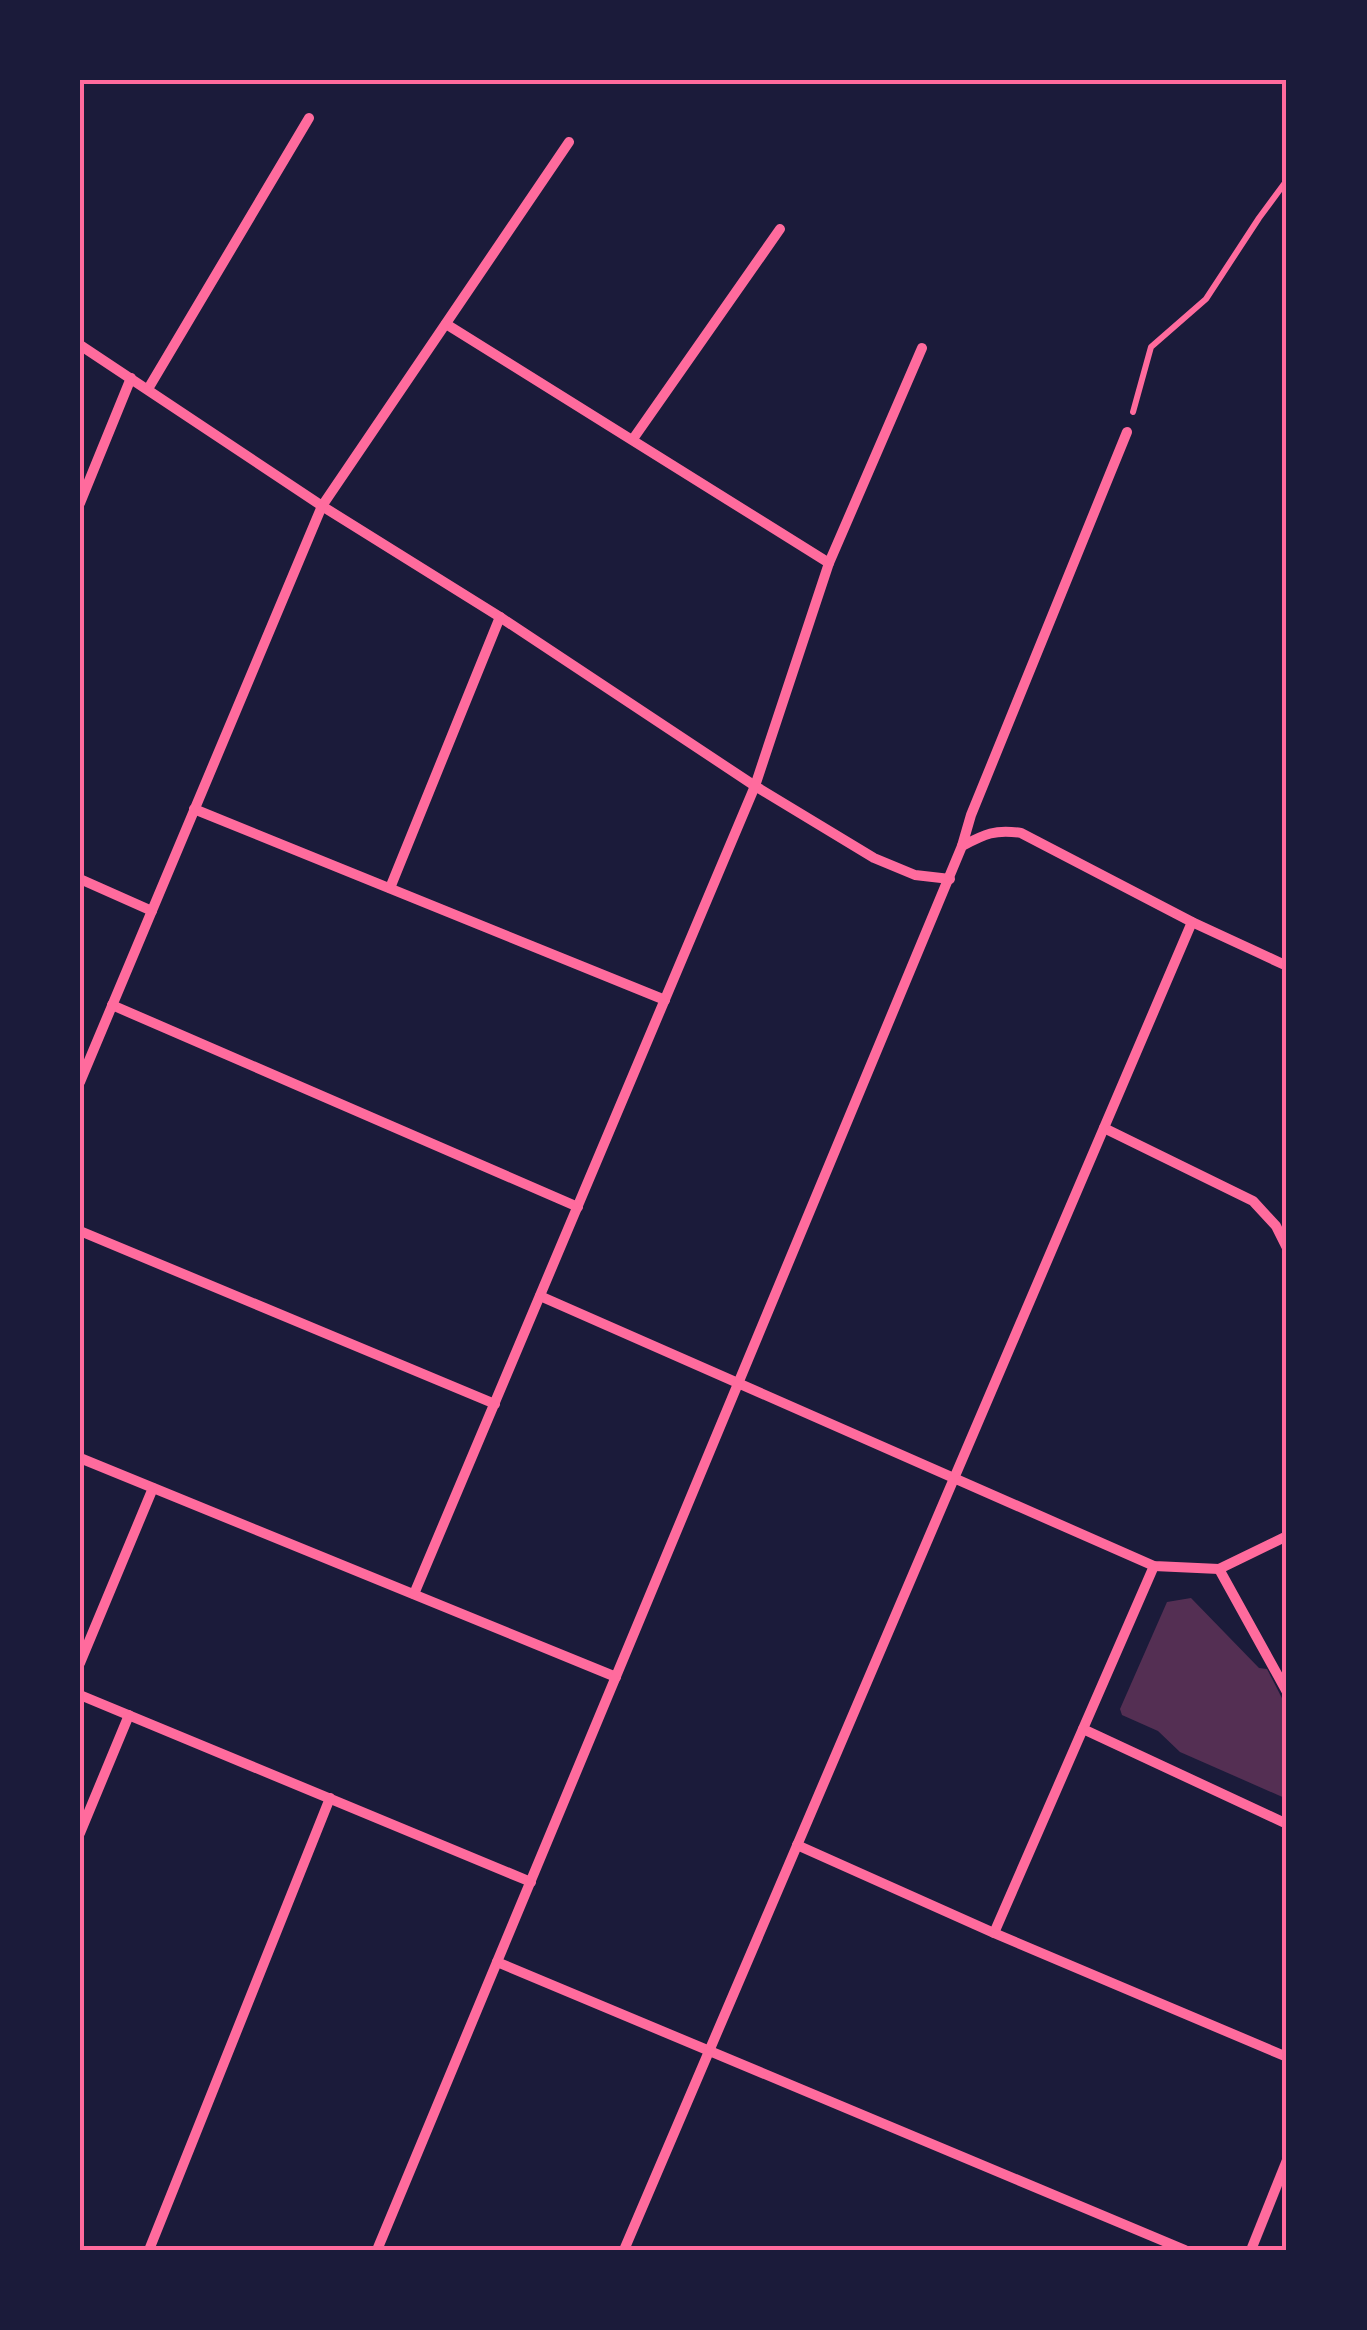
<svg xmlns="http://www.w3.org/2000/svg" width="1367" height="2330" viewBox="0 0 1367 2330" font-family="'Open Sans',sans-serif">
<style>
.building{fill:#542f53}
.lines{fill:none;stroke-linecap:round;stroke-linejoin:round}
.path{stroke:#ff6b9d;stroke-width:6}
.minor{stroke:#ff6b9d;stroke-width:10}
.neatline{fill:none;stroke:#ff6b9d;stroke-width:4}
</style>
<rect width="100%" height="100%" fill="#1b1b3a"/>
<!-- building -->
<polygon class="building" points="1191,1598 1259,1668 1267,1669 1287,1708 1287,1799 1180,1752 1158,1731 1122,1715 1120,1709 1167,1602"/>
<g class="lines">
<!-- path -->
<polyline class="path" points="1133,412 1151,347 1206,299 1259,218 1287,180"/>
<!-- minor -->
<g class="minor">
<polyline points="446,324 829,563"/>
<polyline points="80,345 322,506 500,617 755,786 874,858 915,875 950,879"/>
<polyline points="148,389 309,118"/>
<polyline points="633,439 780,229"/>
<polyline points="80,503 131,378"/>
<polyline points="194,809 665,1000"/>
<polyline points="962,846 971,815 1127,432"/>
<polyline points="80,879 152,911"/>
<polyline points="390,888 500,617"/>
<polyline points="112,1005 578,1207"/>
<polyline points="80,1082 322,506 569,142"/>
<polyline points="1104,1128 1253,1201 1276,1226 1287,1248"/>
<polyline points="80,1231 495,1404"/>
<polyline points="540,1296 1154,1566 1219,1569 1287,1536"/>
<polyline points="80,1458 616,1677"/>
<polyline points="1219,1569 1287,1692"/>
<polyline points="414,1594 755,786 829,563 922,348"/>
<polyline points="80,1663 153,1488"/>
<polyline points="80,1695 531,1882"/>
<polyline points="1083,1729 1287,1824"/>
<polyline points="80,1833 129,1715"/>
<polyline points="797,1845 994,1933 1287,2057"/>
<polyline points="994,1933 1154,1566"/>
<polyline points="497,1962 1185,2250"/>
<polyline points="149,2250 330,1798"/>
<path d="M377 2250 962 846C985 834 995 829 1021 833L1192 922 1287 966"/>
<polyline points="624,2250 1192,922"/>
<polyline points="1251,2250 1287,2160"/>
</g>
</g>
<!-- border -->
<rect width="1367" height="2330" fill="none" stroke="#1b1b3a" stroke-width="165"/>
<rect x="82" y="82" width="1202" height="2166" class="neatline"/>
</svg>
